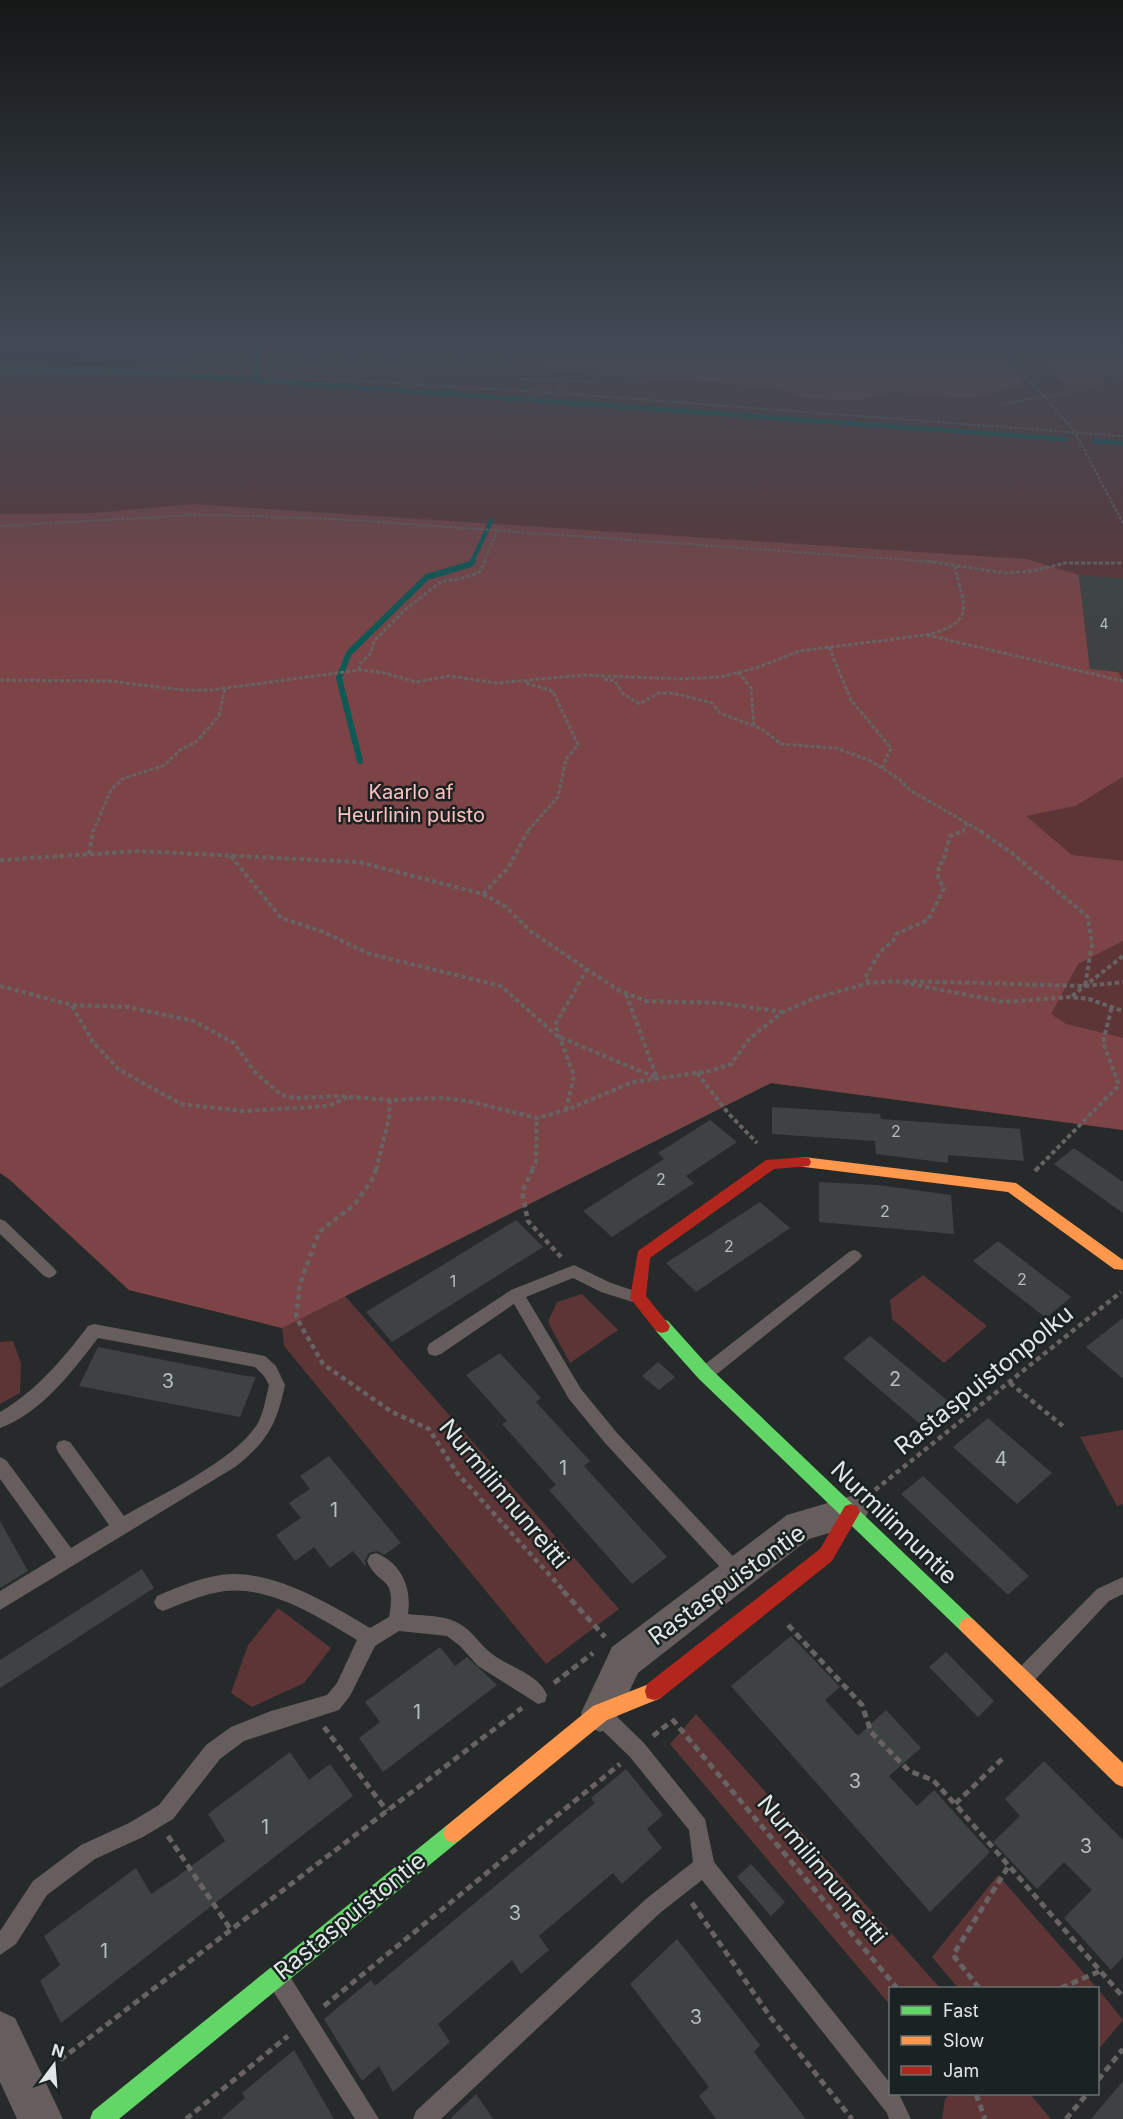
<svg xmlns="http://www.w3.org/2000/svg" width="1123" height="2119" viewBox="0 0 1123 2119" font-family="Inter,sans-serif">
<style>
.green{fill:#5e3536}
.forest{fill:#7c4446}
.lines{fill:none;stroke-linecap:round;stroke-linejoin:round}
.stream-far1{stroke:#0c5956;stroke-width:4.5}
.stream{stroke:#0c5956;stroke-width:6}
.building{fill:#3e4242}
.path-far4{stroke:#676363;stroke-width:2;stroke-dasharray:3 1.5;stroke-linecap:butt}
.path-far3{stroke:#676363;stroke-width:3;stroke-dasharray:4 2;stroke-linecap:butt}
.path-far2{stroke:#676363;stroke-width:4;stroke-dasharray:4.5 3;stroke-linecap:butt}
.path-far1{stroke:#676363;stroke-width:4.5;stroke-dasharray:5 4;stroke-linecap:butt}
.path{stroke:#676363;stroke-width:5;stroke-dasharray:7 4.5;stroke-linecap:butt}
.lane{fill:#665d5d;fill-rule:evenodd}
.street{fill:#665d5d;fill-rule:evenodd}
.fast{fill:#63d668;fill-rule:evenodd}
.slow{fill:#ff974d;fill-rule:evenodd}
.jam{fill:#b3261e;fill-rule:evenodd}
.labels{text-anchor:middle;stroke-width:5;stroke-linejoin:round;paint-order:stroke}
.far-number-label{font-size:14px;fill:#b8bebd}
.number-label{font-size:16px;fill:#b8bebd}
.park-label{font-size:20px;fill:#ffc0c0;stroke:#1a2222}
.near-number-label{font-size:20px;fill:#b8bebd}
.near-street-label{font-size:24px;fill:#e1e7e6;stroke:#1a2222}
</style>
<rect width="100%" height="100%" fill="#262a2a"/>
<!-- green -->
<g class="green">
<polygon points="239,345 289,345 284,352 463,362 459,357 477,354 504,358 518,367 542,364 549,371 725,383 778,389 806,399 861,401 889,392 971,399 1026,385 1005,362 1040,365 1063,383 1095,386 1102,374 1123,379 1123,1130 771,1083 345,1296 619,1609 546,1664 284,1346 282,1328 129,1290 9,1179 0,1173 0,364 97,366 142,362"/>
<polygon points="635,345 748,345 748,347 686,352"/>
<polygon points="923,1275 987,1326 944,1363 892,1319 890,1300"/>
<polygon points="582,1294 618,1330 570,1363 548,1322 557,1302"/>
<polygon points="13,1341 21,1363 20,1393 0,1404 0,1342"/>
<polygon points="1123,1430 1123,1504 1117,1506 1080,1437"/>
<polygon points="278,1608 331,1648 304,1683 252,1707 231,1693 248,1645"/>
<polygon points="696,1714 940,1988 890,1988 890,2005 670,1744"/>
<polygon points="998,1875 1097,1988 958,1988 932,1957"/>
<polygon points="1098,1989 1123,2020 1098,2050"/>
<polygon points="950,2094 1030,2094 1051,2119 942,2119 945,2099"/>
</g>
<!-- forest -->
<g class="forest">
<polygon points="289,345 635,345 686,352 748,345 1123,345 1123,379 1102,374 1104,384 1095,386 1063,383 1040,365 1006,362 1026,385 971,399 890,392 861,401 806,399 778,389 725,383 549,371 542,364 518,367 503,358 477,354 460,357 463,363 283,353"/>
<polygon points="193,504 1027,559 1079,575 1090,669 1118,672 1123,681 1123,777 1075,806 1026,816 1072,855 1123,861 1123,941 1078,964 1051,1014 1066,1024 1123,1038 1123,1130 771,1083 282,1328 129,1290 9,1179 0,1173 0,514 94,513"/>
</g>
<g class="lines">
<!-- stream-far1 -->
<g class="stream-far1">
<polyline points="257,345 257,380"/>
<polyline points="257,350 283,345"/>
<polyline points="0,370 117,371 257,380 1065,439"/>
<polyline points="1093,441 1123,443"/>
<polyline points="472,562 491,521"/>
</g>
<!-- stream -->
<polyline class="stream" points="360,761 339,678 349,653 427,577 471,564 473,561"/>
</g>
<!-- building -->
<g class="building">
<polygon points="1079,575 1123,578 1123,672 1090,669"/>
<polygon points="772,1107 880,1114 881,1119 1020,1129 1024,1161 948,1155 948,1163 876,1154 875,1141 772,1134"/>
<polygon points="710,1120 737,1142 686,1176 694,1183 612,1237 583,1211 664,1159 658,1153"/>
<polygon points="1074,1148 1123,1182 1123,1213 1054,1164"/>
<polygon points="819,1182 878,1185 951,1195 954,1234 819,1222"/>
<polygon points="760,1202 790,1228 696,1292 666,1263"/>
<polygon points="516,1220 543,1247 400,1337 392,1342 366,1312"/>
<polygon points="998,1241 1071,1297 1046,1318 973,1261"/>
<polygon points="1123,1318 1123,1379 1086,1347"/>
<polygon points="870,1336 948,1401 921,1425 843,1358"/>
<polygon points="98,1347 240,1375 256,1377 240,1417 79,1386"/>
<polygon points="500,1353 541,1398 536,1402 590,1461 584,1466 667,1557 632,1584 549,1490 556,1485 502,1424 507,1421 466,1375"/>
<polygon points="658,1362 675,1377 659,1390 642,1376"/>
<polygon points="988,1418 1052,1473 1017,1504 953,1447"/>
<polygon points="329,1456 401,1543 384,1555 377,1551 369,1553 365,1560 366,1567 353,1551 330,1568 314,1547 295,1561 276,1535 301,1518 289,1503 310,1489 300,1476"/>
<polygon points="923,1476 1029,1576 1008,1595 901,1494"/>
<polygon points="0,1521 28,1571 0,1588"/>
<polygon points="142,1569 154,1588 0,1688 0,1660"/>
<polygon points="791,1636 840,1687 825,1700 858,1736 886,1710 921,1748 889,1776 917,1806 934,1790 990,1852 930,1912 731,1686"/>
<polygon points="440,1647 455,1666 467,1657 497,1685 383,1772 359,1738 380,1722 365,1702"/>
<polygon points="946,1652 994,1701 978,1717 929,1667"/>
<polygon points="290,1752 309,1780 330,1764 353,1796 61,2023 40,1981 60,1965 44,1936 136,1868 151,1894 178,1876 225,1841 208,1814"/>
<polygon points="1044,1761 1123,1840 1123,1957 1111,1970 1064,1918 1092,1890 1064,1862 1037,1889 993,1842 1020,1816 1005,1799"/>
<polygon points="626,1769 663,1815 647,1829 662,1848 622,1884 613,1873 539,1936 549,1950 521,1974 512,1960 438,2024 450,2042 393,2092 379,2066 362,2081 324,2019 371,1980 375,1986 595,1803 591,1798"/>
<polygon points="751,1864 785,1902 771,1916 737,1877"/>
<polygon points="677,1939 760,2045 754,2052 806,2119 716,2119 699,2096 709,2087 630,1984"/>
<polygon points="294,2050 334,2119 221,2119 245,2098 242,2093"/>
<polygon points="1123,2081 1123,2119 1091,2119"/>
<polygon points="476,2094 493,2119 450,2119"/>
</g>
<g class="lines">
<!-- path-far4 -->
<g class="path-far4">
<polyline points="265,345 266,364 279,366"/>
<polyline points="992,345 1021,371 1074,431 1123,523"/>
<polyline points="0,363 157,359 209,364 266,364 272,374 310,378 568,394 1123,436"/>
<polyline points="521,379 597,382"/>
<polyline points="557,393 563,379"/>
<polyline points="999,405 1075,391"/>
<polyline points="0,526 193,515 254,516 352,520 936,562"/>
<polyline points="484,562 497,532"/>
</g>
<!-- path-far3 -->
<g class="path-far3">
<polyline points="927,561 1005,573 1033,571 1065,563 1123,563"/>
<polyline points="927,635 1123,681"/>
<polyline points="829,647 851,700 891,748 882,768"/>
<polyline points="359,670 359,665 371,653 374,641 407,608 442,581 460,579 480,572 485,561"/>
<polyline points="738,672 751,688 754,726"/>
<polyline points="604,679 615,681 623,694 640,704 658,693 673,693 712,703 720,713 762,729 781,744 836,748 871,761 899,779 910,790 982,832"/>
<path d="M0 680 111 681 182 690H211L359 670 381 672 416 682 449 676 497 683 583 675 681 679 721 677 759 667 799 651 926 635C976 622 965 609 955 567"/>
<polyline points="526,683 553,691 578,745 566,759 558,797 527,832"/>
<polyline points="93,832 111,790 122,779 165,765 180,750 196,742 219,716 225,688"/>
<polyline points="963,832 967,822"/>
</g>
<!-- path-far2 -->
<g class="path-far2">
<polyline points="980,831 1013,854 1088,917 1092,944 1085,986"/>
<polyline points="89,854 93,831"/>
<polyline points="231,856 281,918 321,931 370,954 501,986 557,1036 657,1078"/>
<polyline points="0,860 139,851 359,862 483,894 506,907 530,931 618,990 646,1001 721,1003 782,1012"/>
<polyline points="483,894 508,868 528,831"/>
<polyline points="905,981 1085,986 1123,982"/>
<polyline points="869,983 865,978 880,952 893,941 896,934 928,920 944,888 938,878 939,864 943,862 950,836 964,831"/>
<polyline points="0,986 72,1005 128,1007 194,1021 234,1043 255,1072 281,1095 295,1098 338,1096 390,1100 441,1098 468,1101 537,1118 566,1110 633,1082 710,1071 731,1064 750,1038 783,1012 815,998 869,983 895,981 1004,1002 1071,997 1089,999 1123,1011"/>
<polyline points="626,994 657,1078"/>
<polyline points="1072,996 1123,956"/>
<polyline points="72,1006 93,1042 118,1069 181,1104 243,1111 328,1106 348,1097"/>
<polyline points="697,1073 728,1113 757,1143"/>
<polyline points="566,1110 574,1076 555,1025 587,969"/>
<polyline points="376,1170 389,1118 390,1100"/>
<polyline points="532,1170 536,1161 537,1118"/>
<polyline points="1036,1170 1119,1085 1103,1042 1112,1006"/>
</g>
<!-- path-far1 -->
<g class="path-far1">
<polyline points="376,1169 374,1177 354,1205 319,1232 300,1284 296,1317 323,1364 392,1412 429,1429 457,1473 565,1592"/>
<polyline points="533,1169 522,1192 528,1221 561,1257"/>
<polyline points="1035,1171 1037,1169"/>
<polyline points="1010,1383 1064,1427"/>
<polyline points="875,1490 1121,1292"/>
</g>
<!-- path -->
<g class="path">
<polyline points="563,1591 605,1637"/>
<polyline points="788,1625 862,1705 871,1732 909,1771 933,1780 955,1804"/>
<polyline points="554,1683 593,1653"/>
<polyline points="672,1719 897,1988"/>
<polyline points="324,1727 387,1811"/>
<polyline points="653,1736 668,1724"/>
<polyline points="1002,1759 955,1804 1123,1997"/>
<polyline points="168,1836 231,1930"/>
<polyline points="692,1903 771,2018 852,2119"/>
<polyline points="979,1988 953,1955 1008,1867"/>
<polyline points="1061,1988 1100,1971"/>
<polyline points="324,2006 620,1764"/>
<polyline points="51,2067 522,1708"/>
<polyline points="1098,2080 1123,2049"/>
<polyline points="976,2094 985,2119"/>
<polyline points="186,2119 288,2036"/>
<polyline points="1066,2119 1087,2094"/>
</g>
<!-- lane -->
<g class="lane">
<polygon points="0,1219 5,1221 54,1268 57,1272 54,1276 49,1278 44,1276 0,1234"/>
<polygon points="854,1250 859,1252 862,1256 859,1260 712,1378 706,1380 700,1378 698,1373 700,1368 849,1252"/>
<polygon points="574,1265 611,1283 641,1293 644,1297 641,1301 636,1303 601,1292 573,1278 526,1297 581,1389 617,1433 744,1568 747,1574 744,1580 738,1582 732,1580 605,1443 569,1399 514,1304 441,1354 435,1356 429,1354 427,1349 429,1344 511,1290"/>
<path d="M94 1324 265 1356 276 1366 285 1385C277 1424 267 1442 235 1467L0 1610V1591L56 1557 0 1479V1457L6 1460 71 1548 109 1525 58 1452 56 1447 58 1442 64 1440 70 1442 124 1516C160 1495 239 1459 259 1421 264 1410 266 1397 269 1385L264 1376 255 1367 98 1338C72 1372 41 1413 0 1428V1412C36 1391 63 1359 88 1326Z"/>
<path d="M376 1553C402 1563 412 1589 408 1614 422 1616 441 1615 454 1621 471 1628 478 1643 492 1654 509 1667 539 1674 547 1695L545 1702 538 1704 478 1666 460 1646 447 1636 399 1631 375 1646 350 1696 339 1710 244 1741 220 1759 173 1819 143 1837 95 1859 47 1895 16 1944 0 1955V1931L33 1881 81 1845 129 1823 159 1805 206 1745 231 1727 271 1711 327 1695 337 1683 357 1640C319 1617 271 1586 225 1591 203 1594 183 1603 163 1611L157 1608 154 1602 157 1596C180 1586 206 1575 232 1574 278 1573 332 1605 370 1628L389 1617C397 1574 379 1588 367 1561L370 1555Z"/>
<polygon points="1123,1577 1123,1594 1109,1601 1032,1683 1025,1685 1018,1683 1016,1676 1018,1669 1097,1589"/>
<polygon points="604,1708 611,1711 644,1743 705,1819 714,1862 890,2083 890,2094 899,2094 911,2119 889,2119 887,2113 702,1880 660,1913 441,2119 413,2119 416,2111 646,1899 693,1862 689,1830 630,1757 597,1725 594,1718 597,1711"/>
<polygon points="281,1972 289,1975 379,2119 355,2119 273,1991 270,1983 273,1975"/>
</g>
<!-- street -->
<g class="street">
<polygon points="851,1496 863,1501 868,1512 863,1523 809,1539 638,1673 613,1726 600,1732 587,1726 581,1713 612,1647 787,1515"/>
<polygon points="0,2011 15,2018 63,2119 17,2119 0,2082"/>
</g>
<!-- fast -->
<g class="fast">
<polygon points="662,1319 668,1321 711,1369 974,1620 977,1626 974,1632 968,1635 962,1632 699,1379 656,1331 654,1326 656,1321"/>
<polygon points="453,1823 460,1826 463,1833 460,1840 119,2119 90,2119 93,2111 446,1826"/>
</g>
<!-- slow -->
<g class="slow">
<polygon points="804,1157 1016,1183 1123,1260 1123,1270 1114,1269 1008,1192 804,1167 799,1166 797,1162 799,1158"/>
<polygon points="968,1617 974,1620 1123,1763 1123,1787 1116,1784 962,1632 959,1626 962,1620"/>
<polygon points="654,1682 661,1684 663,1691 661,1698 607,1720 460,1840 453,1843 446,1840 443,1833 446,1826 593,1706"/>
</g>
<!-- jam -->
<g class="jam">
<polygon points="804,1157 809,1158 811,1162 809,1166 774,1169 650,1258 646,1296 670,1326 668,1331 662,1333 656,1331 630,1298 638,1251 766,1160"/>
<polygon points="851,1504 857,1506 860,1512 832,1561 661,1698 654,1700 647,1698 645,1691 647,1684 820,1549 845,1506"/>
</g>
</g>
<!-- sky -->
<linearGradient id="sky" x2="0" y2="1"><stop stop-color="#151717"/><stop offset="0.54" stop-color="#414a55"/><stop offset="1" stop-color="#414a55" stop-opacity="0"/></linearGradient>
<rect width="1123" height="642" fill="url(#sky)"/>
<g class="labels">
<!-- far-number labels -->
<g class="far-number-label">
<text x="1104" y="629">4</text>
</g>
<!-- number labels -->
<g class="number-label">
<text x="896" y="1137">2</text>
<text x="661" y="1185">2</text>
<text x="885" y="1217">2</text>
<text x="729" y="1252">2</text>
<text x="1022" y="1285">2</text>
<text x="453" y="1287">1</text>
</g>
<!-- park labels -->
<g class="park-label">
<text x="411" y="799">Kaarlo af<tspan x="411" dy="23">Heurlinin puisto</tspan></text>
</g>
<!-- near-number labels -->
<g class="near-number-label">
<text x="895" y="1386">2</text>
<text x="168" y="1388">3</text>
<text x="1001" y="1466">4</text>
<text x="563" y="1475">1</text>
<text x="334" y="1517">1</text>
<text x="417" y="1719">1</text>
<text x="855" y="1788">3</text>
<text x="265" y="1834">1</text>
<text x="1086" y="1853">3</text>
<text x="515" y="1920">3</text>
<text x="104" y="1958">1</text>
<text x="696" y="2024">3</text>
</g>
<!-- near-street labels -->
<g class="near-street-label">
<text transform="translate(984 1380) rotate(-39)" y="8">Rastaspuistonpolku</text>
<text transform="translate(504 1494) rotate(50)" y="8">Nurmilinnunreitti</text>
<text transform="translate(894 1523) rotate(44)" y="8">Nurmilinnuntie</text>
<text transform="translate(727 1585) rotate(-36)" y="8">Rastaspuistontie</text>
<text transform="translate(822 1870) rotate(50)" y="8">Nurmilinnunreitti</text>
<text transform="translate(350 1916) rotate(-39)" y="8">Rastaspuistontie</text>
</g>
</g>
<!-- legend -->
<rect x="889" y="1987" width="210" height="108" fill="#1a2222" stroke="#6a7170" stroke-width="1.5"/>
<rect x="901" y="2006" width="30" height="9" fill="#63d668" stroke="#6a7170" stroke-width="1.5"/>
<text x="943" y="2017" font-size="18" fill="#e1e7e6">Fast</text>
<rect x="901" y="2036" width="30" height="9" fill="#ff974d" stroke="#6a7170" stroke-width="1.5"/>
<text x="943" y="2047" font-size="18" fill="#e1e7e6">Slow</text>
<rect x="901" y="2066" width="30" height="9" fill="#b3261e" stroke="#6a7170" stroke-width="1.5"/>
<text x="943" y="2077" font-size="18" fill="#e1e7e6">Jam</text>
<!-- north arrow -->
<g transform="translate(54 2065) rotate(16)" stroke="#1a2222" stroke-width="4.5" paint-order="stroke">
<path d="M0-4.5L10 22L0 15L-10 22Z" fill="#e1e7e6"/>
<text y="-9" font-size="16" font-weight="bold" text-anchor="middle" fill="#e1e7e6">N</text>
</g>
</svg>
